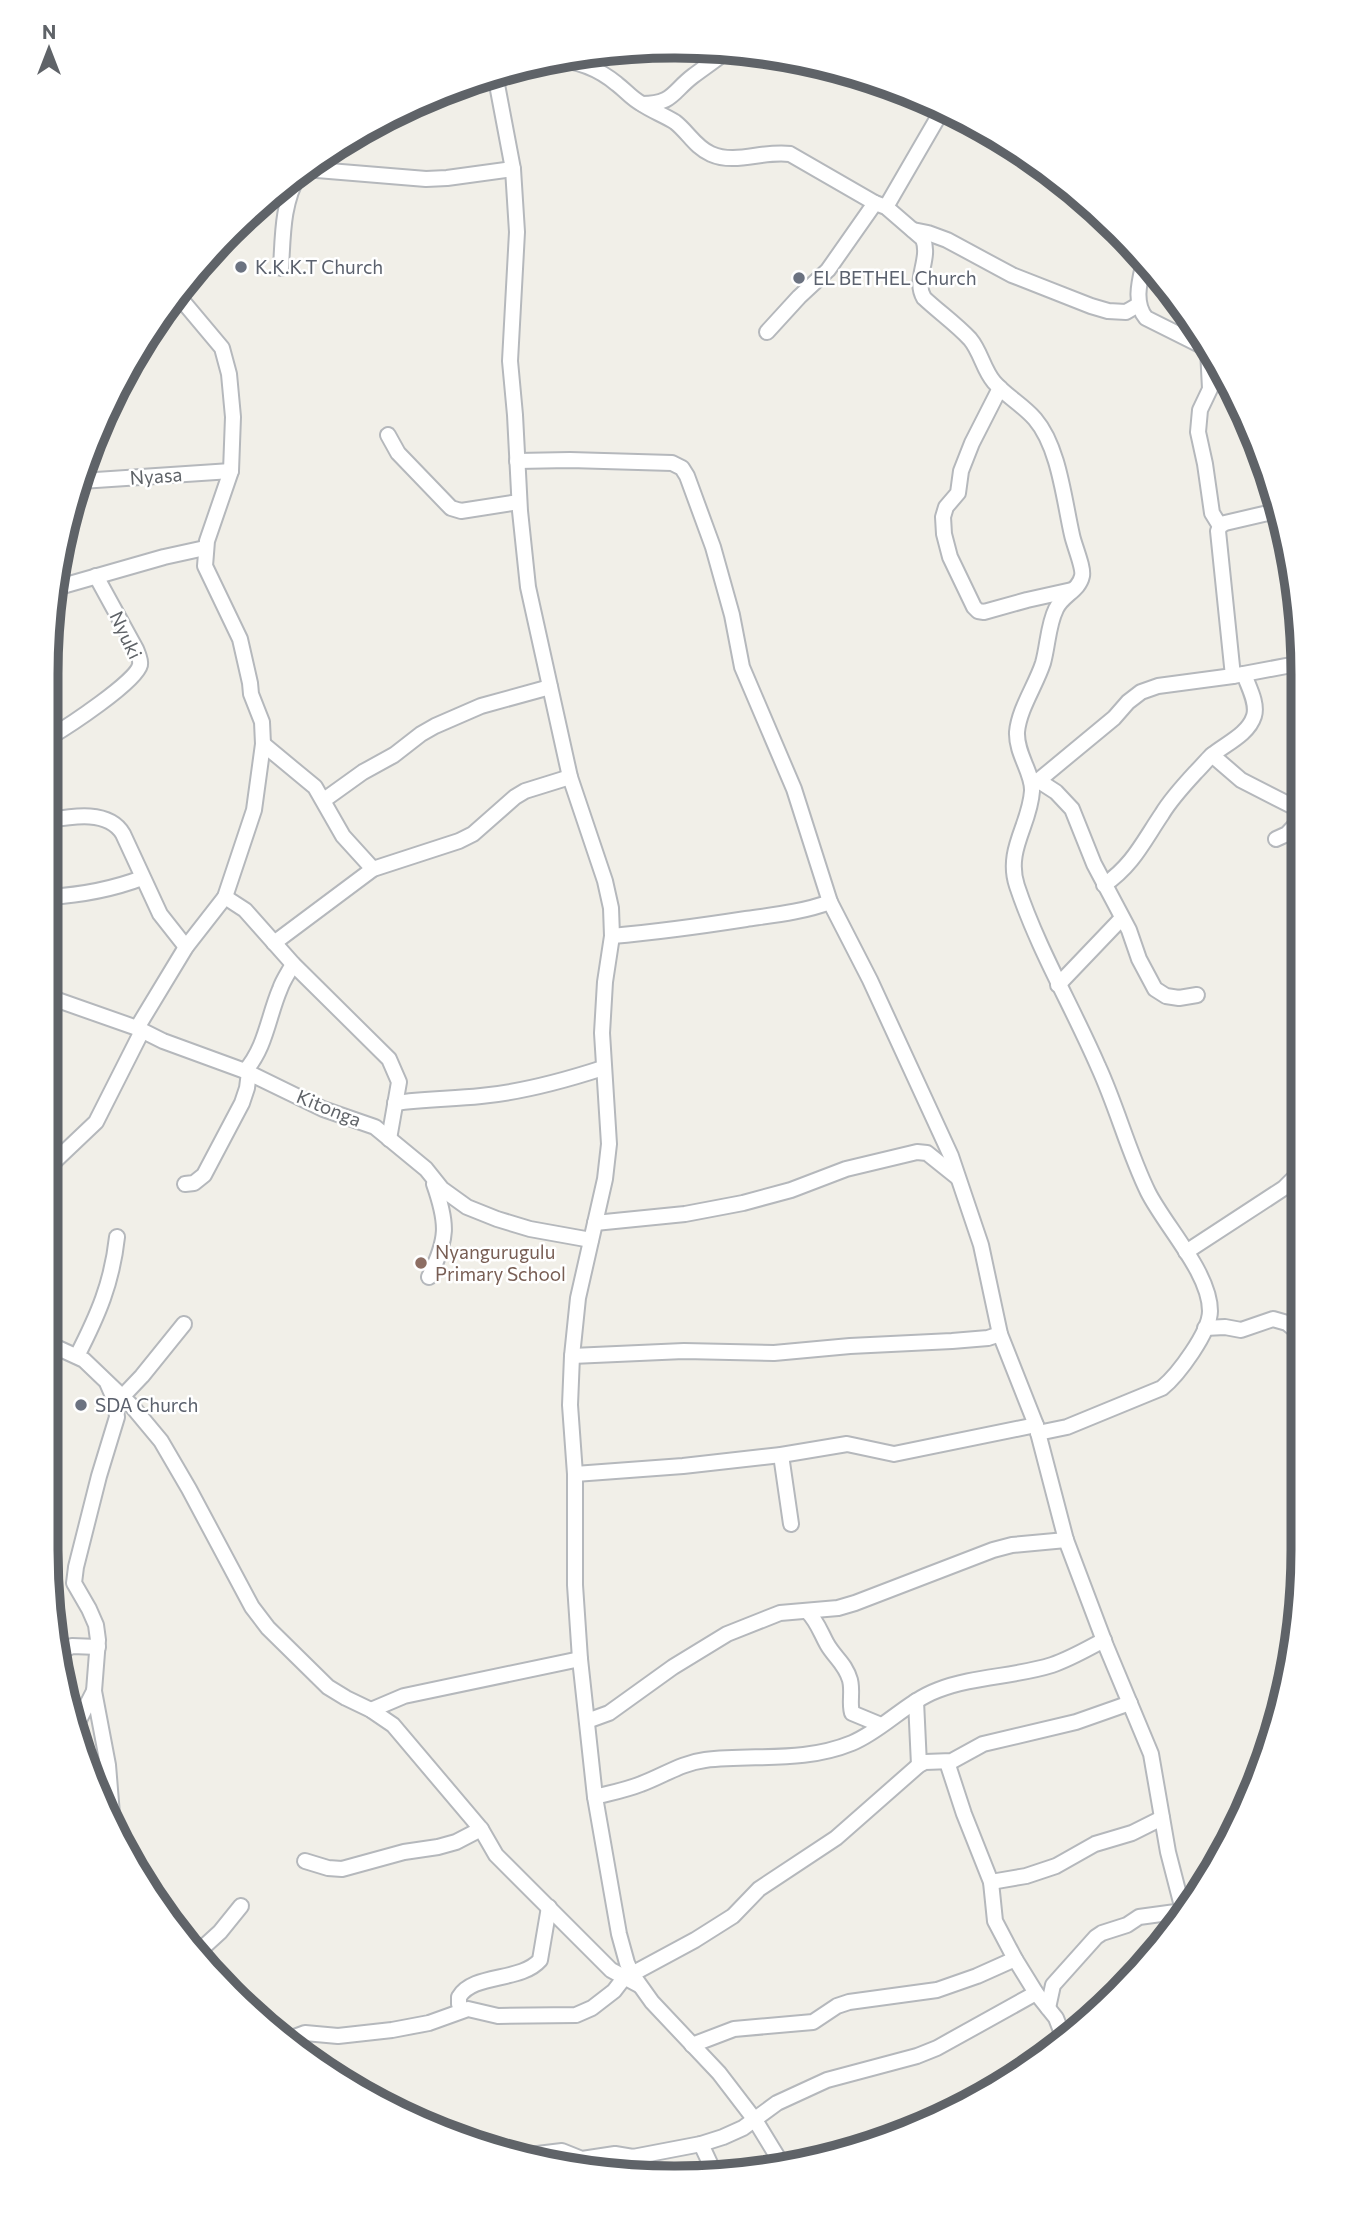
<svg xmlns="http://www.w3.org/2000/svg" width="1349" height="2224" viewBox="0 0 1349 2224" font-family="Commissioner,sans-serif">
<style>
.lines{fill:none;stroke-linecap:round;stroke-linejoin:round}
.minor-casing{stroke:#b5b8bc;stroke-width:18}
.minor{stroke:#fff;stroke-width:14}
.worship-dot{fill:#6b7280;stroke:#fff;stroke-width:2.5}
.education-dot{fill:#8d6e63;stroke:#fff;stroke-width:2.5}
.labels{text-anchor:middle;stroke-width:5;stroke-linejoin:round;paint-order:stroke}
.worship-label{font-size:19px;fill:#5b616d;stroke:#fff;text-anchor:start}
.street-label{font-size:19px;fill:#5f6368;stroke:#fff}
.education-label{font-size:19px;fill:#785e54;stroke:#fff;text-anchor:start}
.rim{fill:none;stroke:#5f6368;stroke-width:9}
</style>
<rect width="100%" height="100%" fill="#f1efe8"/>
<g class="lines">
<!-- minor casing -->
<g class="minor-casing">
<g id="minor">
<path d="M553 60C576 60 599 69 617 84 625 90 632 99 642 104 652 111 664 115 675 122 688 132 695 147 711 154 736 165 763 150 790 154L875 203 886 207 923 239C931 259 913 280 924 298 939 312 956 324 970 339 981 352 983 369 994 382 1006 396 1023 405 1035 419 1059 447 1064 500 1072 535 1074 545 1084 568 1082 576 1079 591 1062 595 1056 609 1048 625 1048 645 1043 663 1036 685 1019 709 1017 732 1016 754 1033 773 1032 791 1030 825 1005 850 1017 886 1038 949 1072 1006 1098 1066 1117 1107 1128 1151 1148 1192 1165 1226 1210 1273 1210 1311 1210 1332 1178 1375 1162 1388L1067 1427 1038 1433"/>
<polyline points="495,74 513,169 517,232 510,361 515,415 520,511 528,587 570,777 605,881 611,908 612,936 605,982 602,1033 609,1144 605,1179 578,1298 572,1356 570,1405 575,1474 575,1585 580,1659 595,1797 619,1934 627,1963 632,1974 652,2002 719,2073 755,2120 780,2161"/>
<path d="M642 104C673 104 672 92 693 76 705 67 717 59 729 49"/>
<polyline points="305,169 426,179 447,178 513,169"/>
<polyline points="886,207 944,107"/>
<polyline points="913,230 928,233 947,240 1012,275 1091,306 1108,311 1126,312 1138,305"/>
<path d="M1145 257C1141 277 1132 301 1146 318L1208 349"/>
<path d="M281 268C283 235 282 204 299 174"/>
<polyline points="767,332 799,297 828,270 875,203"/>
<polyline points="1209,346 1208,349 1210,389 1200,410 1198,432 1205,464 1212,513 1220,526"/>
<polyline points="1000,388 972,443 961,471 958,493 946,507 943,517 944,534 950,557 974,607 978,611 984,612 1027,600 1072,590"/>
<polyline points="388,435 398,453 451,508 461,511 519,502"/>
<polyline points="517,461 570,460 672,463 682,468 687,476 713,547 732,615 742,667 794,789 830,902 870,980 951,1156 981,1245 1000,1334 1036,1425 1066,1540 1106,1646 1151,1754 1168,1852 1184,1914"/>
<polyline points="81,481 231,471"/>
<polyline points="1281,510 1225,523 1220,526 1218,531 1233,676 1302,663"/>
<polyline points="52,589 164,557 205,548"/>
<path d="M50 737C67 727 136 682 140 665 141 660 138 654 136 649L96 576"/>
<polyline points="263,744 315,787 343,836 373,869"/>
<polyline points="1212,755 1241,780 1292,806 1301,814"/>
<polyline points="1039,781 1056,792 1072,809 1094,864 1129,930 1139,959 1155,989 1166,996 1179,998 1197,995"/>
<polyline points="1033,785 1114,718 1128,702 1141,692 1158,686 1233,676"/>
<polyline points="324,800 363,772 394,755 421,734 435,726 481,706 550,687"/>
<path d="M50 820C73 816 109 810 123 834L160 914 186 947"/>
<polyline points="1276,839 1287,834 1301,819"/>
<path d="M1104 885C1133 865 1143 842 1162 814 1171 799 1184 785 1196 772 1201 767 1206 761 1211 756 1225 744 1248 735 1254 716 1258 703 1248 686 1244 674"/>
<path d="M49 897C81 895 113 889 142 878"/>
<polyline points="225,897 245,910 293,964 389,1059 399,1082 389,1139"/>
<path d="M612 936C657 932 701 926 746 919 774 915 803 912 830 902"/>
<polyline points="274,943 373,869 459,841 473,834 515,797 525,791 570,777"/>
<polyline points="1058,985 1122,918"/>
<polyline points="49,997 137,1028 163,1041 245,1071 323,1109 375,1127 426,1169 442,1189 467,1207 497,1219 530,1229 591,1240"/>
<polyline points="137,1028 186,947 225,897 254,810 263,744 262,722 251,694 250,683 240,639 205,566 207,541 231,471 233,417 229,374 222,348 175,292"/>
<path d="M245 1071C266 1047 268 1017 280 989 283 980 289 972 293 964"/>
<path d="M395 1103C424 1099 452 1099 481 1096 523 1092 563 1081 603 1068"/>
<polyline points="48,1171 56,1160 96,1122 142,1031"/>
<polyline points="185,1184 194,1183 204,1175 242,1103 247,1088 249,1072"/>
<polyline points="595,1223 685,1214 743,1203 791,1190 846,1169 917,1152 927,1153 957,1177"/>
<polyline points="1186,1252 1284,1188 1300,1172"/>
<path d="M429 1277C448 1239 448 1224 434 1184"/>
<polyline points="1205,1328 1225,1327 1241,1330 1273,1319 1287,1323 1299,1333"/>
<polyline points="47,1343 84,1360 131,1405 161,1441 189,1489 252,1607 268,1628 328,1687 346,1698 371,1710 393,1725 481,1829 496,1855 611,1970 639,1985"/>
<path d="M77 1356C98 1315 112 1283 117 1237"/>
<polyline points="572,1356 684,1351 774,1353 850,1346 952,1341 988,1338 1000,1334"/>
<polyline points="108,1385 115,1401 117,1417 99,1476 76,1567 74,1583 89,1609 96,1625 98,1640 94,1691 108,1765 112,1814"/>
<polyline points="123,1396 142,1376 184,1324"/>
<polyline points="781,1455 791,1524"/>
<polyline points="575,1474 683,1466 781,1455 847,1444 894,1454 1036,1425"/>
<path d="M807 1611C817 1621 820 1631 827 1644 835 1658 845 1663 850 1680 853 1692 849 1702 852 1713L881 1725"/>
<polyline points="62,1651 72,1646 98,1647"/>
<polyline points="916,1701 919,1765"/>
<polyline points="371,1710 404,1696 580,1659"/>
<polyline points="587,1721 609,1713 673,1667 727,1634 780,1613 838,1608 855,1603 993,1550 1012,1545 1066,1540"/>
<polyline points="75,1728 94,1691"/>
<polyline points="947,1762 964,1814 991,1882 995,1921 1015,1959 1036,1993 1056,2018 1063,2036"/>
<path d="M595 1797C610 1793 626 1790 641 1784 663 1776 681 1763 705 1760 755 1754 803 1763 852 1743 883 1730 906 1702 938 1690 974 1676 1014 1677 1052 1665 1070 1659 1087 1649 1104 1640"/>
<polyline points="305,1861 328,1868 342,1869 404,1852 438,1847 456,1842 481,1829"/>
<polyline points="991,1882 1026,1876 1056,1866 1095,1844 1132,1833 1162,1818"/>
<polyline points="197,1953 220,1932 241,1906"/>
<polyline points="632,1974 695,1940 733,1916 759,1889 836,1838 919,1765 925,1762 952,1761 983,1744 1076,1722 1130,1703"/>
<polyline points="1048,2008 1053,1985 1096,1937 1102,1933 1127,1925 1139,1917 1183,1911"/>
<path d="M462 2010 459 2004V1997C473 1973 521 1982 540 1960L549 1907"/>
<polyline points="289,2039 305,2033 338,2036 392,2030 429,2023 468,2009 498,2016 576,2015 592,2008 614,1991 624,1978"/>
<polyline points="692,2045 734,2029 813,2022 837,2006 849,2002 937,1990 977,1976 1015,1959"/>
<polyline points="701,2144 714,2172"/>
<polyline points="529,2155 562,2151 582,2159 615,2154 633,2157 701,2144 723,2137 743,2128 777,2103 827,2080 917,2056 937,2048 1036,1993"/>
</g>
</g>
<!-- minor -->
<use href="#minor" class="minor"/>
</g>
<!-- markers -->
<g class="worship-dot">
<circle cx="241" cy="267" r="7"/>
<circle cx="799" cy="278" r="7"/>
<circle cx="81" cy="1405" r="7"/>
</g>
<circle class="education-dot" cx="421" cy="1263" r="7"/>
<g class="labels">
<!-- worship labels -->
<g class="worship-label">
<text x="255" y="274">K.K.K.T Church</text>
<text x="813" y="285">EL BETHEL Church</text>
<text x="95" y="1412">SDA Church</text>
</g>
<!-- street labels -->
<g class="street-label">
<text transform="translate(156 476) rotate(-4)" y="7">Nyasa</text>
<text transform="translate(126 635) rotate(65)" y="7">Nyuki</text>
<text transform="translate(329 1108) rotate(22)" y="7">Kitonga</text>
</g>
<!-- education labels -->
<g class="education-label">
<text x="435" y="1259">Nyangurugulu<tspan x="435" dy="22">Primary School</tspan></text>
</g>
</g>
<!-- crop -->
<path d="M0 0H1349V2224H0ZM674 58H675A616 616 0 0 1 1291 674V1550A616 616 0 0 1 675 2166H674A616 616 0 0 1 58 1550V674A616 616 0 0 1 674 58Z" fill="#fff" fill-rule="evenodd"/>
<path class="rim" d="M674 58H675A616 616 0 0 1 1291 674V1550A616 616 0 0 1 675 2166H674A616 616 0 0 1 58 1550V674A616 616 0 0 1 674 58Z"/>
<!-- north arrow -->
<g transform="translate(49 49)" stroke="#ffffff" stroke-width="5" paint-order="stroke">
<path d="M0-5L12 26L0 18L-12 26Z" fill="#5f6368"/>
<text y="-10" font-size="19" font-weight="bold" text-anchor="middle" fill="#5f6368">N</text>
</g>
</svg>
